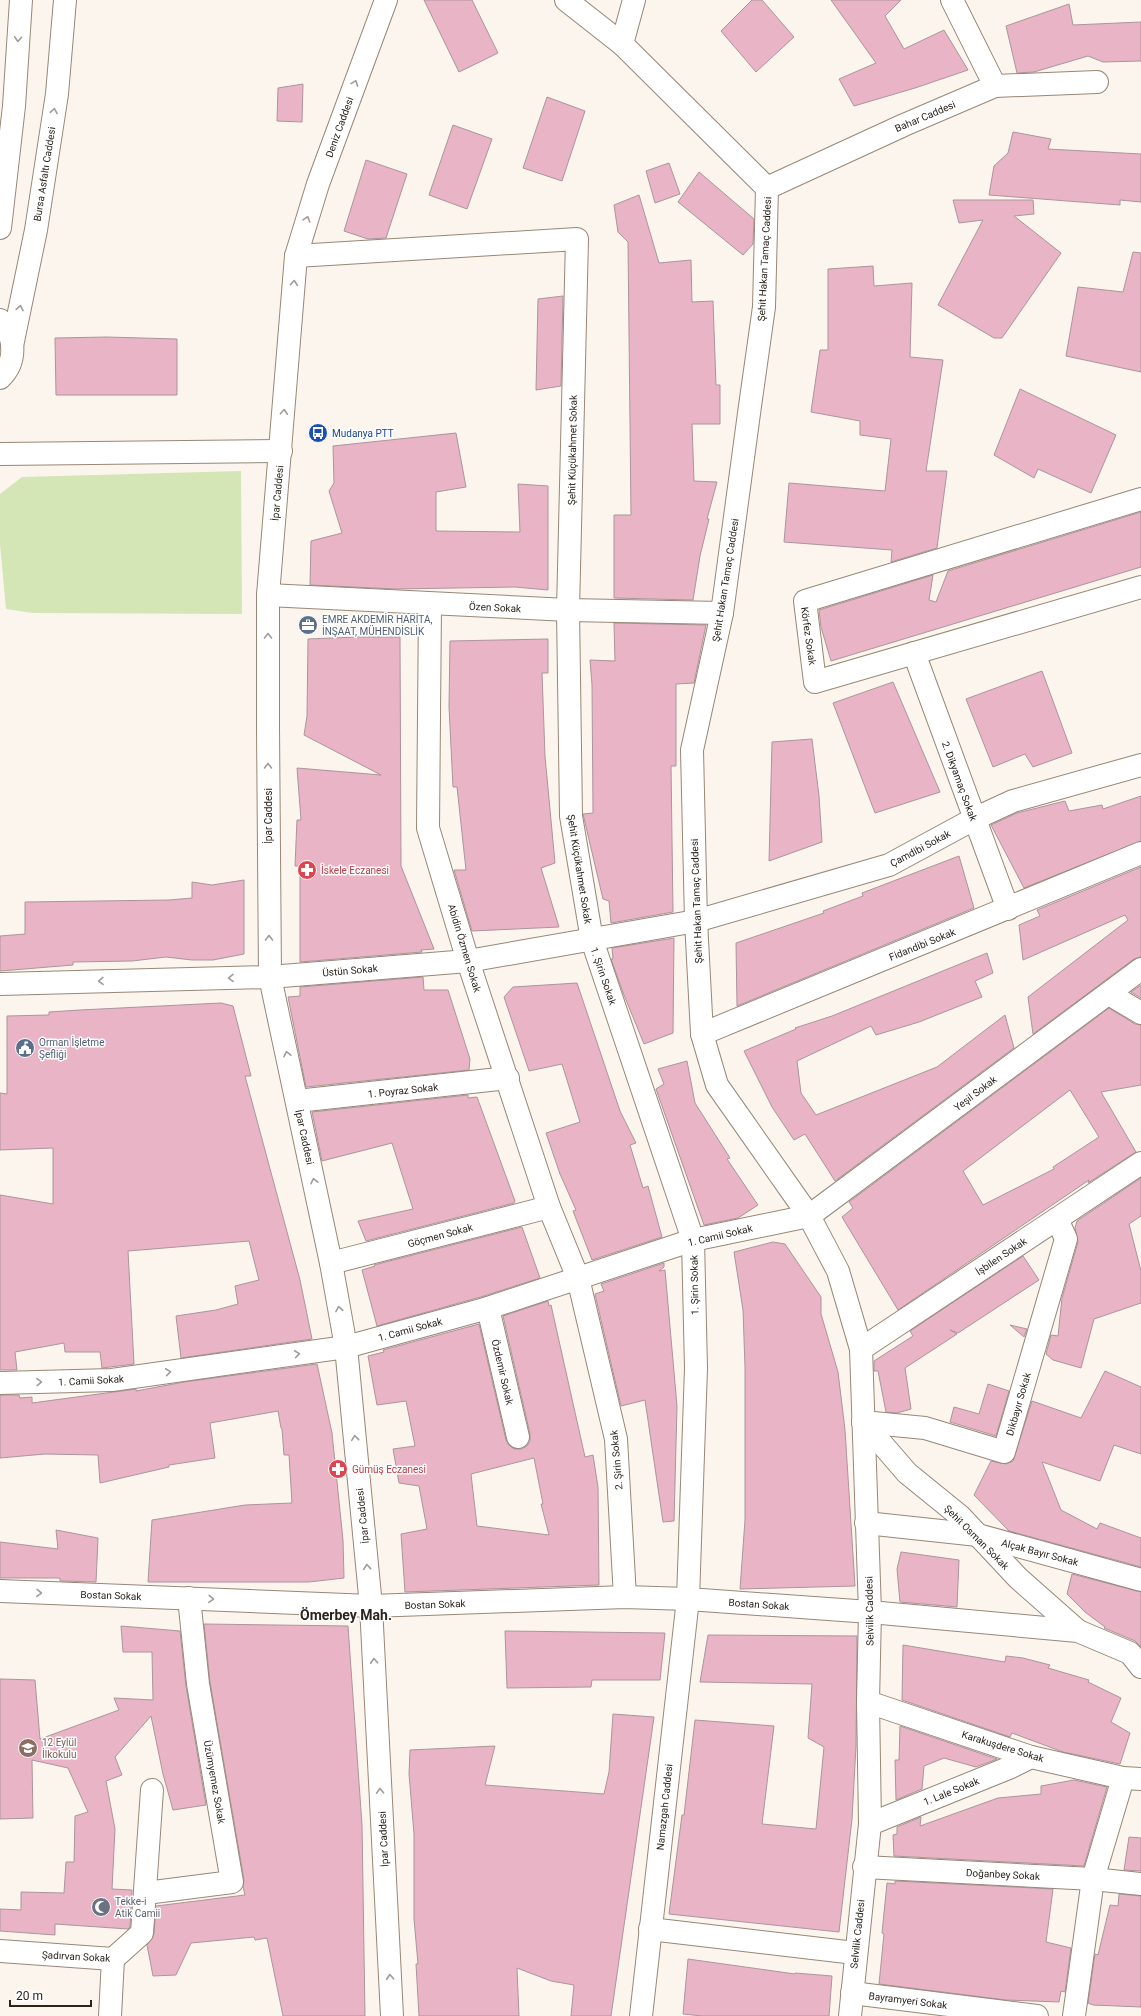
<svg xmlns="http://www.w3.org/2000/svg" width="1141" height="2016" viewBox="0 0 1141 2016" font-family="Roboto,sans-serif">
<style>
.green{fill:#d4e5b6}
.building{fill:#e9b4c5;stroke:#ad949c;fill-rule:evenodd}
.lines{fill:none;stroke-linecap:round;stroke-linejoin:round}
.minor-casing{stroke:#978776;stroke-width:24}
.major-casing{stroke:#978776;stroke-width:24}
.highway-casing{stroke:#978776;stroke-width:24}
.minor{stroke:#fff;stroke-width:22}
.major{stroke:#fff;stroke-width:22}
.highway{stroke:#fff;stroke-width:22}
.oneway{stroke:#9f9c99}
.labels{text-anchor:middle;stroke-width:3;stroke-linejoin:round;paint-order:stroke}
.street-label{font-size:10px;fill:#2a241d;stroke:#fff}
.transit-label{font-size:10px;fill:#164399;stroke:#fff;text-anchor:start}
.service-label{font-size:10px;fill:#4e5e75;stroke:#fff;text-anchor:start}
.health-label{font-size:10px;fill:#be3a42;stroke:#fff;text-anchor:start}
.education-label{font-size:10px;fill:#785e54;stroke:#fff;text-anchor:start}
.worship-label{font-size:10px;fill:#5b616d;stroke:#fff;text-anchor:start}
.district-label{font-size:14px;font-weight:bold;fill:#2a241d;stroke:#fff}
</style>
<rect width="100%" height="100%" fill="#fcf5ee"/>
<!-- green -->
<polygon class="green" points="241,471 242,614 33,613 6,609 0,544 0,494 22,477"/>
<!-- building -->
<g class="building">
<polygon points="424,0 472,0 498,53 459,72"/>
<polygon points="752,0 762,0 794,37 756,72 721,31"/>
<polygon points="831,0 901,0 885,16 904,49 944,30 968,70 915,88 854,106 839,79 876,63"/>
<polygon points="1069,4 1073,25 1141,22 1141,61 1103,62 1088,56 1034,72 1017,73 1006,26"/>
<polygon points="303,84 302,122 277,121 278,88"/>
<polygon points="547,97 585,111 562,181 523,168"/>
<polygon points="453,125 492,139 467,209 429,195"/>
<polygon points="1013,132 1051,139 1048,149 1141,154 1141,202 1120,200 1120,205 989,195 994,166 1008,153"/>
<polygon points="366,160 407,174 386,238 368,239 344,231"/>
<polygon points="669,163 680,194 655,203 646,171"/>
<polygon points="699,172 754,219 753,244 743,255 678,202"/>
<polygon points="639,195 659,263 691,260 692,302 713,301 716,385 720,385 720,424 692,424 694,481 717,482 707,519 709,519 700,556 693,600 614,598 614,515 631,515 628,242 618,232 614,205"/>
<polygon points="953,200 1033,200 1034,214 1014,216 1061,253 1002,338 994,338 938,305 983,220 959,223"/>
<polygon points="1133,252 1141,253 1141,372 1066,356 1078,287 1123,292"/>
<polygon points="873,266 874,286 912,283 910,357 943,360 926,471 947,471 937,548 891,562 892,550 784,542 789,483 885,491 891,439 860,435 860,421 811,412 820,350 828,350 828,269"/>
<polygon points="563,296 561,386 536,390 538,299"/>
<polygon points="107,337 177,339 177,395 56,395 55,338"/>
<polygon points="1020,389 1116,435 1091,493 1038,469 1034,478 994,455"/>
<polygon points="456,433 466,487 436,492 436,531 520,532 518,484 548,486 548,590 515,587 396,589 310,585 311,541 342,533 329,491 334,483 333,446"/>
<polygon points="1141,512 1141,567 831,661 821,627 819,610 933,575 929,600 936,602 948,571"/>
<polygon points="614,623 706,625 694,683 676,684 676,766 671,766 673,912 611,923 609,901 603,899 583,814 593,813 592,685 590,660 615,661"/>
<polygon points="356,637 400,637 401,866 434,949 421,950 422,952 300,962 300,866 295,866 297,820 301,820 297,768 381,775 304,735 307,716 308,639"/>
<polygon points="548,639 548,673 542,673 545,756 555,863 541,868 559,927 472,931 454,870 466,870 457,787 453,787 449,707 450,641"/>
<polygon points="1042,671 1072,753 1033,767 1025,754 993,767 966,699"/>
<polygon points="893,682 940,792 875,813 833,703"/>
<polygon points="812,739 819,796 822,842 769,861 772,742"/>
<polygon points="1141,796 1141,841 1024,888 991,825 1017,813 1065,801 1069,811 1102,805 1103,809"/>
<polygon points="959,856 974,908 737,1006 736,943 824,913 823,911 863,896 862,893"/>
<polygon points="1141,867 1141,957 1134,959 1033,1034 1028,997 1128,920 1125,915 1023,960 1019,925 1040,916 1037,910"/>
<polygon points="244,880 244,954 213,960 192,960 166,957 132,961 73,962 73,965 0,971 0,936 25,934 25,902 169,900 192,898 192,882 212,885"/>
<polygon points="674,938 673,1033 644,1044 624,995 611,959 613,959 612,948"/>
<polygon points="987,953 993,973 975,981 982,997 919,1022 876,1035 871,1026 797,1061 801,1093 816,1115 937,1067 1005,1015 1014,1048 835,1181 805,1134 794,1140 772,1107 744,1051 796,1029 795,1028 832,1016"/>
<polygon points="423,977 424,990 448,990 470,1059 469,1070 306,1087 288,997 300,996 300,987"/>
<polygon points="577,983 620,1111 636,1143 630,1145 643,1188 648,1186 662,1237 592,1260 573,1211 576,1210 560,1174 546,1133 580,1122 562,1064 529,1071 504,997 513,987"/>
<polygon points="1141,985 1141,998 1131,992"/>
<polygon points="221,1003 233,1006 251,1076 245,1076 300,1280 312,1339 181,1358 176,1316 216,1310 238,1304 235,1286 259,1280 249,1241 128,1251 134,1364 102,1368 100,1352 65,1352 64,1343 15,1352 17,1370 0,1370 0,1195 53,1204 53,1148 0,1150 0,1093 7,1094 7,1016 49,1015 49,1012 80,1010"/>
<path d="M1109 1008 1135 1024 1141 1025V1085L1101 1092 1136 1152 1088 1183 1089 1180 898 1310 842 1217 853 1208 849 1202ZM1070 1090 1099 1137 1053 1167 1054 1169 983 1205 963 1171Z"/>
<polygon points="687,1061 695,1103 730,1158 727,1159 758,1205 738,1218 704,1225 656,1089 664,1084 658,1069"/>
<polygon points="468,1095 468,1098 477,1097 515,1201 514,1203 366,1241 358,1221 413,1209 392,1143 322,1161 312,1112"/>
<polygon points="1141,1178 1141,1216 1129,1224 1141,1271 1141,1303 1094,1319 1081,1368 1053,1360 1046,1354 1051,1335 1058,1336 1062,1298 1078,1242 1075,1228 1077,1221"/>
<polygon points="522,1227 540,1278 484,1296 377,1326 362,1270 375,1266 374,1265"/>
<polygon points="773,1242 785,1244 821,1297 821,1314 838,1372 845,1430 855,1586 740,1589 745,1520 745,1367 743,1310 734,1252"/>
<polygon points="1023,1256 1039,1280 958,1333 950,1330 957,1334 905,1368 911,1409 897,1413 886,1412 878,1371 874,1371 874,1361 913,1336 910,1331"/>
<polygon points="664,1263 664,1267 659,1271 665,1270 677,1406 674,1521 663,1522 645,1400 621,1406 595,1294 604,1291 601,1284"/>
<path d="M548 1301 549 1306 551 1305 585 1457 593 1455 598 1487 599 1585 405 1592 401 1534 427 1529 419 1486 399 1483 393 1449 415 1446 406 1401 377 1405 368 1356 384 1352 383 1350 479 1324 506 1440 509 1445 514 1449H521L527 1446 530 1441V1434L503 1316ZM534 1458 543 1504H541L549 1535 477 1526 471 1474Z"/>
<polygon points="1010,1325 1027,1329 1024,1337"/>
<polygon points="317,1364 332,1433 343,1540 344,1578 309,1582 148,1582 152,1520 245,1505 292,1503 289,1455 284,1455 282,1429 281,1428 278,1411 210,1423 215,1458 169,1465 169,1467 100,1483 98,1455 45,1454 0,1458 0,1395 19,1395 20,1398 32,1397 32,1403 136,1389 136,1391 184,1382"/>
<polygon points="1105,1371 1141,1387 1141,1454 1114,1445 1100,1481 1042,1462 1061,1510 1097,1529 1100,1523 1141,1538 1141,1567 1009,1531 974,1495 991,1461 1006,1464 1013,1461 1032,1401 1081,1418"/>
<polygon points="988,1384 1009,1391 996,1436 950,1422 954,1407 979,1414"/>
<polygon points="56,1530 98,1538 96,1582 60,1581 60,1578 0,1578 0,1542 58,1549"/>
<polygon points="901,1552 959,1560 957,1607 900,1602 897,1569"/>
<polygon points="1072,1574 1141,1592 1141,1647 1135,1641 1104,1628 1105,1627 1085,1612 1067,1594"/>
<polygon points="204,1624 348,1626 362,1825 365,2016 283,2016 267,1938 255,1940 254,1937 191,1943 176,1975 153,1976 147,1945 154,1934 156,1906 245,1895 243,1887 244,1880 210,1682"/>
<polygon points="121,1626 180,1631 186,1686 206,1805 173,1810 163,1774 151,1716 115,1757 122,1775 106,1781 115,1829 112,1889 132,1890 130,1927 128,1929 55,1924 55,1935 0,1931 0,1909 21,1910 21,1892 64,1893 66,1862 74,1862 75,1816 88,1812 68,1768 32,1760 33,1818 0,1819 0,1679 35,1680 40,1739 119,1710 114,1698 153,1700 152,1652 123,1652"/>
<polygon points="505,1631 665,1633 660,1680 592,1680 591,1687 507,1688"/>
<polygon points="708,1635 857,1636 856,1746 852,1819 839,1932 669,1914 682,1815 684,1815 695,1720 774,1726 762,1824 816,1829 824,1747 808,1738 812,1684 700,1682"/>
<polygon points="903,1645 1005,1662 1006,1656 1023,1658 1050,1665 1048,1668 1089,1680 1088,1682 1121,1698 1111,1722 1130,1733 1120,1764 1063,1752 1012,1733 1010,1737 902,1700"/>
<polygon points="613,1714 654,1717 611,2016 571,2016 574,1985 551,1981 517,1968 519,2016 419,2016 416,1964 418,1964 414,1919 414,1834 409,1774 410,1750 495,1746 485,1785 604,1794 609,1772"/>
<polygon points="900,1726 997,1759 976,1767 944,1758 924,1766 922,1789 896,1800 895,1760 899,1760"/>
<polygon points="1074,1780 1107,1787 1084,1866 894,1856 893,1835 897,1834 897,1827 921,1817 920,1826 998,1798 1041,1794 1041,1786"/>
<polygon points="1129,1837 1141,1838 1141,1871 1124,1870"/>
<polygon points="895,1881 1053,1889 1046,1942 1071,1948 1065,1992 1061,1991 1059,2002 1006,2000 879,1984 884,1934 882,1933 887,1883 895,1884"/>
<polygon points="1119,1894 1141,1896 1141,2007 1093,2005 1088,2003 1095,1954 1098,1955 1110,1905 1118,1906"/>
<polygon points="688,1959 795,1974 795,1973 832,1976 829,2016 702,2016 683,2014"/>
</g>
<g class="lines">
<!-- minor casing -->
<g class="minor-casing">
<g id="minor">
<polyline points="566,0 622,44 767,188 764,307 750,406 722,613 692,750 696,921 702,1034 717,1085 809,1216 838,1271 861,1349 870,1612 868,1702 870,1824 850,2016"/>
<polyline points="622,44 634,0"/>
<polyline points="995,86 1097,82"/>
<polyline points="767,188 904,125 995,86 952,0"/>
<polyline points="296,256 577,239 568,610 571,816 592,940 693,1240 696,1368 688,1599 641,2016"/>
<polyline points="0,454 281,451"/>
<polyline points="1141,499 805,601 815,682 1141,587"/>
<polyline points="268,595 568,610 722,613"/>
<polyline points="430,604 428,828 468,961 549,1207 578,1278 616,1439 625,1597"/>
<polyline points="914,653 1008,909"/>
<polyline points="0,984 270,977 468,961 696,921 889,865 974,819 1013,801 1141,765"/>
<polyline points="1109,994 1141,1013"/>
<polyline points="702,1034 1141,853"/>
<polyline points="297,1101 508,1078"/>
<polyline points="331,1263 549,1207"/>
<polyline points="488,1308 518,1437"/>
<polyline points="861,1349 1141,1163"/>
<polyline points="0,1383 112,1380 346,1347 488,1308 693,1240 809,1216 1141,969"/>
<polyline points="863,1422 925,1428 1004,1452 1066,1239 1057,1219"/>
<polyline points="863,1422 907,1473 960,1516 1018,1578 1078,1631"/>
<polyline points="866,1523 978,1535 1141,1580"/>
<polyline points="0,1591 371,1606 625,1597 688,1599 870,1612 1078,1631 1130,1653 1141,1667"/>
<polyline points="868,1702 1031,1757 1123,1778 1141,1779"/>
<polyline points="870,1824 1011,1767 1031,1757"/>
<polyline points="864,1867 1093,1879 1141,1884"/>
<polyline points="146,1893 232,1882 198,1684 189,1598"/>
<polyline points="650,1929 855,1953"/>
<polyline points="0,1951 113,1959 142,1933 152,1790"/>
<polyline points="852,1993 1037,2016"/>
<polyline points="110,2016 113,1959"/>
<polyline points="1074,2016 1093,1879 1123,1778"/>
</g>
</g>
<!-- major casing -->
<g class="major-casing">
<polyline id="major" points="386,0 318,184 296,256 268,595 268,727 270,977 331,1263 346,1347 371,1606 392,2016"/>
</g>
<!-- highway casing -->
<g class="highway-casing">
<g id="highway">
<polyline points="0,228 14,106 21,0"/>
<path d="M0 320C16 336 17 362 0 378"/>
<polyline points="12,346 36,230 57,94 65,0"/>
</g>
</g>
<!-- minor -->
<use href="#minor" class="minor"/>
<!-- major -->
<use href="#major" class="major"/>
<!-- highway -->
<use href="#highway" class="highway"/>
</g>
<!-- one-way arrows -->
<defs><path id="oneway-chevron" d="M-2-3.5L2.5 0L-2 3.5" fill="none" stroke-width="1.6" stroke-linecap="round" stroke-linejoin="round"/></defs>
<g class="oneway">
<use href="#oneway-chevron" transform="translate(18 39) rotate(94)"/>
<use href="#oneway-chevron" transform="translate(355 83) rotate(-70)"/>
<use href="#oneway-chevron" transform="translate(54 111) rotate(-81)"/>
<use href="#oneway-chevron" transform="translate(307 219) rotate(-73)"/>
<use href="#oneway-chevron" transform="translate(294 283) rotate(-85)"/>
<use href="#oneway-chevron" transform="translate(20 308) rotate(-79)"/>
<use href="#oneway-chevron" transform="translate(284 412) rotate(-86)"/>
<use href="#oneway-chevron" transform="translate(268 636) rotate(-90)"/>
<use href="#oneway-chevron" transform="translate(268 766) rotate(-90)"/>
<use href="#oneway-chevron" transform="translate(269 938) rotate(-90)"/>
<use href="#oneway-chevron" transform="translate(231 978) rotate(179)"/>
<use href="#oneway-chevron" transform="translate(101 981) rotate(179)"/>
<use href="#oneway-chevron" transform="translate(287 1054) rotate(-102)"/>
<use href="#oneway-chevron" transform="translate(314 1181) rotate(-102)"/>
<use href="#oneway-chevron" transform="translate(339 1309) rotate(-100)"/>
<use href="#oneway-chevron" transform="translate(297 1354) rotate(-8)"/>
<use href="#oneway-chevron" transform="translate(168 1372) rotate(-8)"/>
<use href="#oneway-chevron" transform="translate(39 1382) rotate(-2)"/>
<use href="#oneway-chevron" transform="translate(355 1438) rotate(-96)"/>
<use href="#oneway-chevron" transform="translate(367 1567) rotate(-96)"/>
<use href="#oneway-chevron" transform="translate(39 1593) rotate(2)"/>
<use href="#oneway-chevron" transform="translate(211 1599) rotate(3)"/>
<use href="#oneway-chevron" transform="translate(374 1661) rotate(-93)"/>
<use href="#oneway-chevron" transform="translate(380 1791) rotate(-93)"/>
<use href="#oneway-chevron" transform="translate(390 1977) rotate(-93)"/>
</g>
<!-- icons -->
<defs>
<g id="bus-disc" transform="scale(1)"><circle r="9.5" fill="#1a4fb4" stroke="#fff"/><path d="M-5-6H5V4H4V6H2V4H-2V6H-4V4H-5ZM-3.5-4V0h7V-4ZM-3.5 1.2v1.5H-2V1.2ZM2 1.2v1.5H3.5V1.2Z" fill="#fff"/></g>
<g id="office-disc" transform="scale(1)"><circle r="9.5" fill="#5c6f8a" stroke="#fff"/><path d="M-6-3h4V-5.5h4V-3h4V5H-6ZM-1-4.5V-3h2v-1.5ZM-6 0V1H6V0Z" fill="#fff"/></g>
<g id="pharmacy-disc" transform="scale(1)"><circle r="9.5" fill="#e0444e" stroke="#fff"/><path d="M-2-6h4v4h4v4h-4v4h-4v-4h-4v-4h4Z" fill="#fff"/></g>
<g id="civic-disc" transform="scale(1)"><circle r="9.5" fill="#5c6f8a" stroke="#fff"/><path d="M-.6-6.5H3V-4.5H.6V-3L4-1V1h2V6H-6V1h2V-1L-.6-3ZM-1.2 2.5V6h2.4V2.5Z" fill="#fff"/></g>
<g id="school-disc" transform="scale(1)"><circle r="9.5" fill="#8d6e63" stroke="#fff"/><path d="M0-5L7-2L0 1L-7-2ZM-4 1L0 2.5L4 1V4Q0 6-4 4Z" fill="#fff"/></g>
<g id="mosque-disc" transform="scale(1)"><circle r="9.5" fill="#6b7280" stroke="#fff"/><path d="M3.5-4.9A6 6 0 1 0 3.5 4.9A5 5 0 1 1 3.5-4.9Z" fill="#fff"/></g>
</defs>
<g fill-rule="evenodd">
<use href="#bus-disc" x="318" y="433"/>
<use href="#office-disc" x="308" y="625"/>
<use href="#pharmacy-disc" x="307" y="870"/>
<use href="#civic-disc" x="25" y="1048"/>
<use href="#pharmacy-disc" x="338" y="1469"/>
<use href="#school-disc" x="28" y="1748"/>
<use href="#mosque-disc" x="101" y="1907"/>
</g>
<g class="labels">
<!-- street labels -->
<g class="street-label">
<text transform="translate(925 116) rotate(-23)" y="4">Bahar Caddesi</text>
<text transform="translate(339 127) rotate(-70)" y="4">Deniz Caddesi</text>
<text transform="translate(44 174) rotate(-81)" y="4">Bursa Asfaltı Caddesi</text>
<text transform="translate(764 259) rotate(-87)" y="4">Şehit Hakan Tamaç Caddesi</text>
<text transform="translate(572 450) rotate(-89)" y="4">Şehit Küçükahmet Sokak</text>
<text transform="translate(277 493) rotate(-85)" y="4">İpar Caddesi</text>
<text transform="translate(725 580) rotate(-81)" y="4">Şehit Hakan Tamaç Caddesi</text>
<text transform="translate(495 607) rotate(3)" y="4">Özen Sokak</text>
<text transform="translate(809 636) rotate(82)" y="4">Körfez Sokak</text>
<text transform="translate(960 781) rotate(70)" y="4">2. Dikyamaç Sokak</text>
<text transform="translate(268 816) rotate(-90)" y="4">İpar Caddesi</text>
<text transform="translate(920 848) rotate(-28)" y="4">Çamdibi Sokak</text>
<text transform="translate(580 869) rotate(81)" y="4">Şehit Küçükahmet Sokak</text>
<text transform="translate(696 901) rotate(-92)" y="4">Şehit Hakan Tamaç Caddesi</text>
<text transform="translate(922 944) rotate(-22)" y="4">Fidandibi Sokak</text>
<text transform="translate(465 948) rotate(73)" y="4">Abidin Özmen Sokak</text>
<text transform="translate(350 970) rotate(-5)" y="4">Üstün Sokak</text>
<text transform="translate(604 976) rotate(71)" y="4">1. Şirin Sokak</text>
<text transform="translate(403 1090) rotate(-6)" y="4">1. Poyraz Sokak</text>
<text transform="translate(975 1093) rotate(-37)" y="4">Yeşil Sokak</text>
<text transform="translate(305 1137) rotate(78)" y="4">İpar Caddesi</text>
<text transform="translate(440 1235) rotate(-15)" y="4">Göçmen Sokak</text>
<text transform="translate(720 1235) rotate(-13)" y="4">1. Camii Sokak</text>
<text transform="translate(1001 1256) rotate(-34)" y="4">İşbilen Sokak</text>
<text transform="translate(694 1285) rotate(-91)" y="4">1. Şirin Sokak</text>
<text transform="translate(410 1329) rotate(-15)" y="4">1. Camii Sokak</text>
<text transform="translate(503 1372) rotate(77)" y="4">Özdemir Sokak</text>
<text transform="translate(91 1380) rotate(-3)" y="4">1. Camii Sokak</text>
<text transform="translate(1018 1404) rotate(-74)" y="4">Dikbayır Sokak</text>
<text transform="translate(616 1460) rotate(-95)" y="4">2. Şirin Sokak</text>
<text transform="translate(362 1516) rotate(-96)" y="4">İpar Caddesi</text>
<text transform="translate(977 1537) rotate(45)" y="4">Şehit Osman Sokak</text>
<text transform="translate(1040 1552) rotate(15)" y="4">Alçak Bayır Sokak</text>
<text transform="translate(111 1595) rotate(2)" y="4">Bostan Sokak</text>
<text transform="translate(435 1604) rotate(-2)" y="4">Bostan Sokak</text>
<text transform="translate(759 1604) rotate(4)" y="4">Bostan Sokak</text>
<text transform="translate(869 1611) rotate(-91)" y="4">Selvilik Caddesi</text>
<text transform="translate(1003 1746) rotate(17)" y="4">Karakuşdere Sokak</text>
<text transform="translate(215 1782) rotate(80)" y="4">Üzümyemez Sokak</text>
<text transform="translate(951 1791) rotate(-22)" y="4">1. Lale Sokak</text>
<text transform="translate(664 1807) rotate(-84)" y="4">Namazgah Caddesi</text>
<text transform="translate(383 1839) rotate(-93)" y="4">İpar Caddesi</text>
<text transform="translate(1003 1874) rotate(3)" y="4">Doğanbey Sokak</text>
<text transform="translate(857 1934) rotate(-84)" y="4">Selvilik Caddesi</text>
<text transform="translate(76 1956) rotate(3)" y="4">Şadırvan Sokak</text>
<text transform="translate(908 2000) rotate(7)" y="4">Bayramyeri Sokak</text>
</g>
<!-- transit labels -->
<g class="transit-label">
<text x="332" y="437">Mudanya PTT</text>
</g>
<!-- service labels -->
<g class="service-label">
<text x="322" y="623">EMRE AKDEMİR HARİTA,<tspan x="322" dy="12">İNŞAAT, MÜHENDİSLİK</tspan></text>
<text x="39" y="1046">Orman İşletme<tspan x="39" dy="12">Şefliği</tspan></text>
</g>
<!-- health labels -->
<g class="health-label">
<text x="321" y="874">İskele Eczanesi</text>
<text x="352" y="1473">Gümüş Eczanesi</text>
</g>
<!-- education labels -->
<g class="education-label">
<text x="42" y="1746">12 Eylül<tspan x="42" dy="12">İlkokulu</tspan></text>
</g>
<!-- worship labels -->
<g class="worship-label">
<text x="115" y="1905">Tekke-i<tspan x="115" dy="12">Atik Camii</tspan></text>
</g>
<!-- district labels -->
<g class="district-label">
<text x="346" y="1620">Ömerbey Mah.</text>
</g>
</g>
<!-- scale -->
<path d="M10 2000v6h81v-6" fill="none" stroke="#2a241d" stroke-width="2"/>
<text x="16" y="2000" font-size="12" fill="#2a241d" stroke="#ffffff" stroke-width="3" paint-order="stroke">20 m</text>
</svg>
